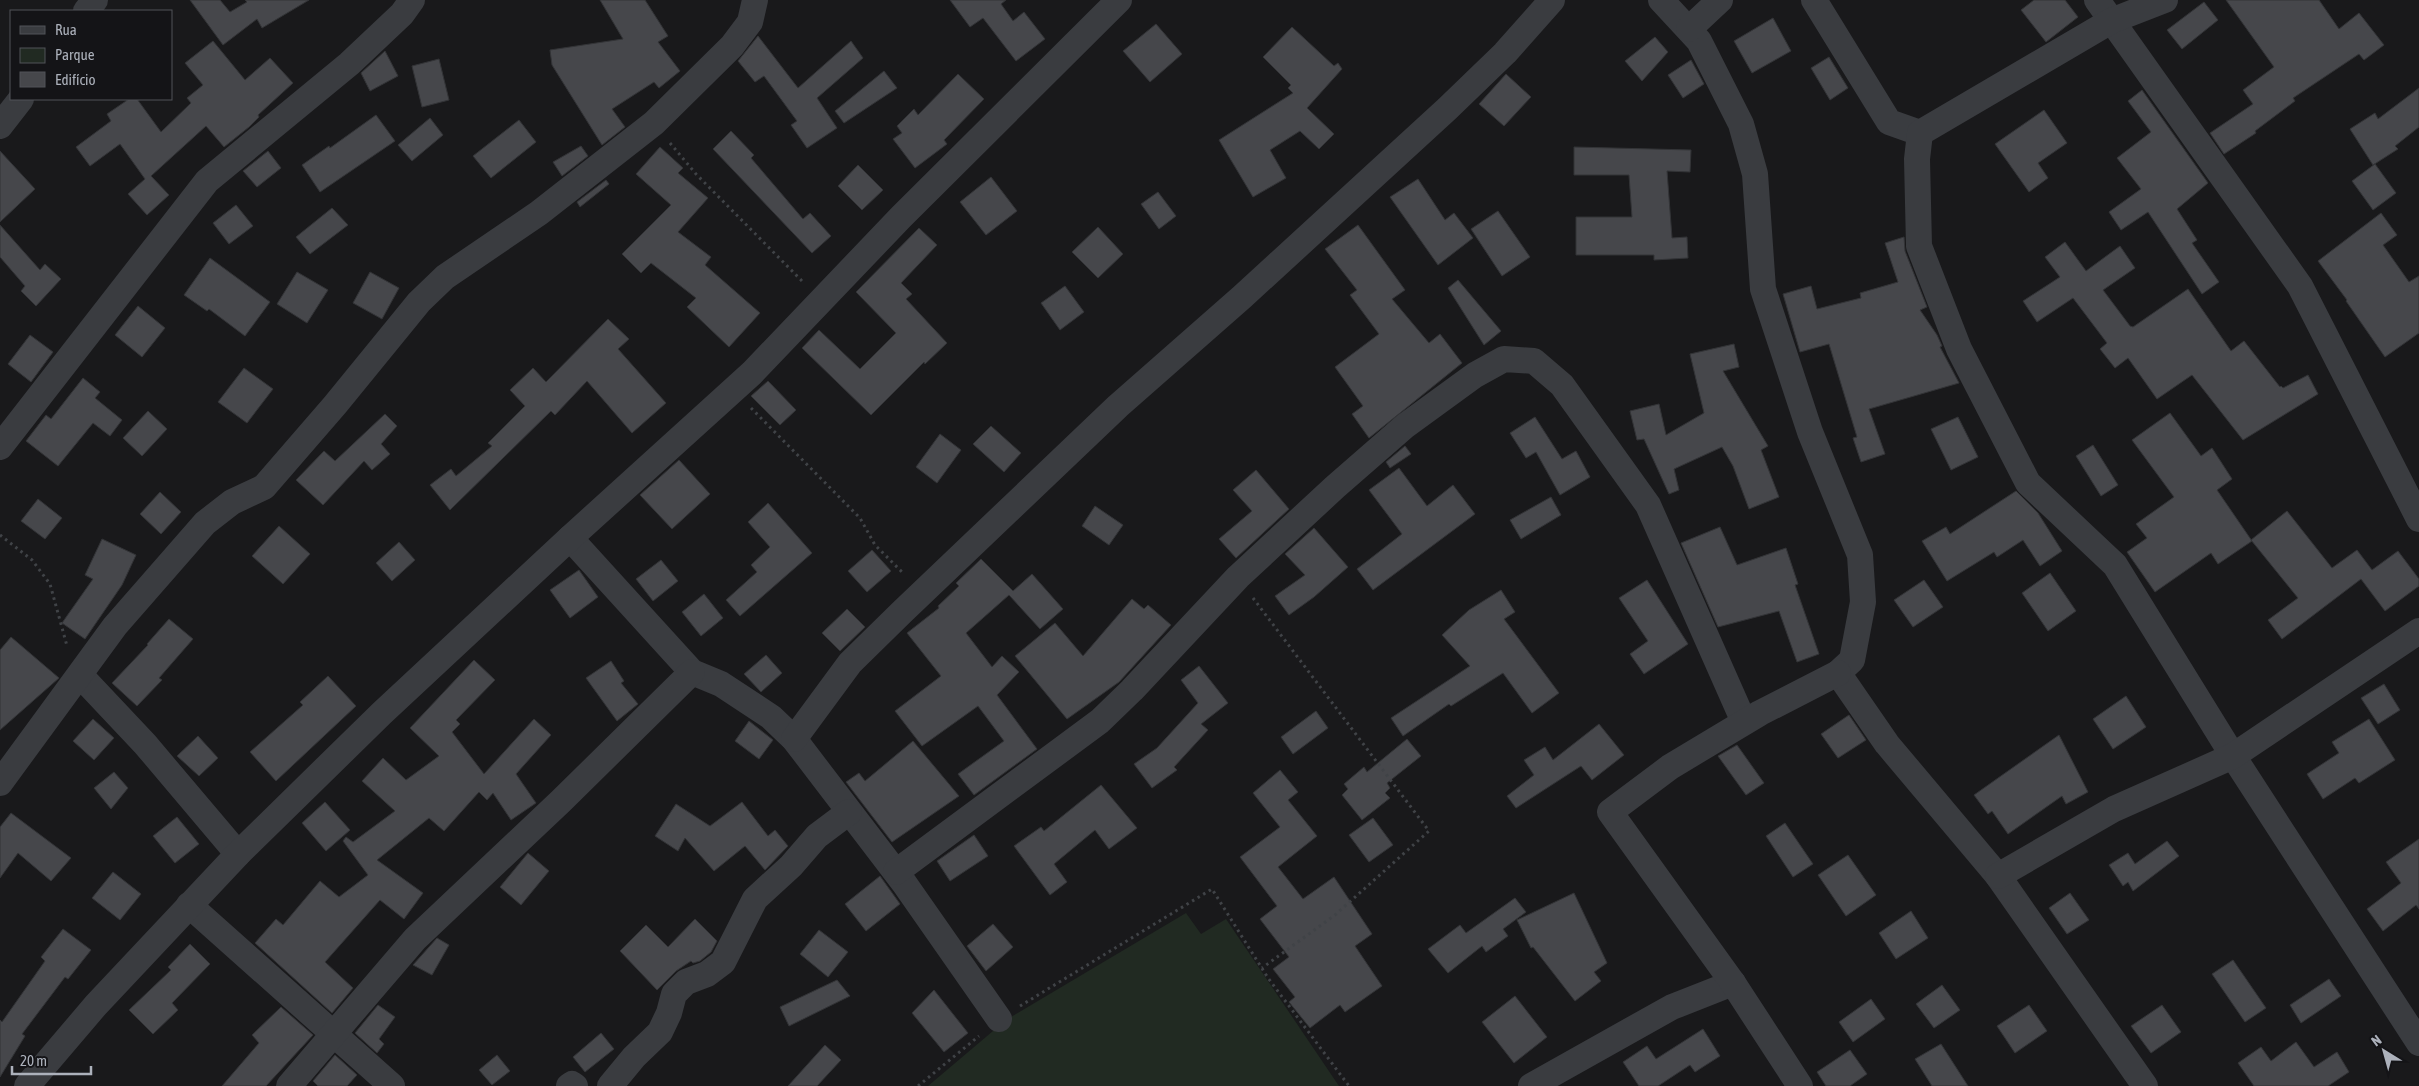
<svg xmlns="http://www.w3.org/2000/svg" width="2419" height="1086" viewBox="0 0 2419 1086" font-family="'Asap Condensed',sans-serif">
<style>
.green{fill:#212a22}
.building{fill:#46474b;stroke:#333437}
.lines{fill:none;stroke-linecap:round;stroke-linejoin:round}
.path{stroke:#404347;stroke-width:3;stroke-dasharray:2.5 4;stroke-linecap:butt}
.street{stroke:#3a3c40;stroke-width:26}
</style>
<rect width="100%" height="100%" fill="#19191b"/>
<!-- green -->
<polygon class="green" points="1186,913 1201,934 1226,919 1339,1086 928,1086 1006,1020"/>
<!-- building -->
<g class="building">
<polygon points="190,0 220,0 230,12 247,2 245,0 309,0 262,28 257,19 223,45"/>
<polygon points="600,0 645,0 668,36 658,42 680,71 659,88 654,82 612,109 625,127 602,145 552,65 550,50 623,39"/>
<polygon points="950,0 1006,0 1001,4 1013,21 1024,12 1045,39 1016,61 983,18 970,27"/>
<polygon points="2034,0 2065,0 2078,17 2046,42 2021,10"/>
<polygon points="2226,0 2319,0 2339,29 2359,13 2384,45 2364,60 2359,54 2293,98 2295,101 2255,131 2256,133 2224,154 2210,133 2253,104 2243,90 2274,67"/>
<polygon points="2204,2 2218,20 2182,49 2167,30"/>
<polygon points="1773,18 1791,51 1752,73 1734,41"/>
<polygon points="1156,24 1182,54 1150,82 1123,51"/>
<polygon points="1292,27 1334,66 1338,63 1342,69 1307,108 1334,134 1319,149 1300,131 1270,150 1286,178 1253,197 1219,140 1293,93 1288,88 1291,85 1263,57"/>
<polygon points="758,36 798,88 851,41 863,58 817,98 837,128 807,148 791,125 797,121 764,76 755,82 738,61"/>
<polygon points="1655,37 1668,52 1642,81 1625,61"/>
<polygon points="213,41 245,80 270,58 293,83 258,115 259,117 249,127 224,147 206,126 151,176 169,195 147,215 128,194 145,179 120,144 90,166 76,147 111,121 107,114 129,99 137,99 161,132 191,103 187,98 203,85 185,63"/>
<polygon points="385,51 398,76 370,91 361,73"/>
<polygon points="1829,57 1848,88 1830,100 1811,68"/>
<polygon points="439,59 449,100 422,107 412,66"/>
<polygon points="1691,60 1704,84 1683,98 1668,75"/>
<polygon points="884,71 897,88 844,123 835,111"/>
<polygon points="958,74 984,99 944,140 947,144 915,168 893,139 902,133 897,126 914,109 918,115"/>
<polygon points="1506,74 1531,97 1504,126 1479,104"/>
<polygon points="2419,88 2419,127 2395,146 2398,149 2373,165 2350,129 2375,113 2378,119"/>
<polygon points="2142,90 2208,183 2177,209 2197,240 2192,243 2219,282 2202,294 2148,212 2121,230 2109,212 2141,189 2117,158 2151,132 2128,101"/>
<polygon points="2044,110 2067,143 2038,163 2048,178 2029,192 1995,144"/>
<polygon points="376,115 395,141 320,192 302,165 329,146 330,148"/>
<polygon points="430,118 443,135 412,161 398,145"/>
<polygon points="519,120 536,142 491,178 473,156"/>
<polygon points="731,131 754,155 751,158 803,219 810,213 831,236 812,253 713,149"/>
<polygon points="581,146 588,156 562,176 553,162"/>
<polygon points="660,147 683,168 678,173 708,198 678,232 711,257 705,265 760,313 729,347 687,307 696,298 651,263 641,273 622,254 671,205 636,174"/>
<polygon points="1574,147 1691,150 1690,172 1667,171 1672,238 1687,237 1688,258 1654,260 1654,255 1576,255 1576,217 1632,217 1629,175 1574,175"/>
<polygon points="0,151 35,189 0,222"/>
<polygon points="268,151 281,168 257,187 243,171"/>
<polygon points="2375,164 2396,193 2373,210 2352,181"/>
<polygon points="858,165 883,190 862,210 838,186"/>
<polygon points="991,177 1017,211 986,235 960,202"/>
<polygon points="1418,179 1445,220 1454,213 1473,238 1438,265 1390,197"/>
<polygon points="606,180 609,184 580,207 577,202"/>
<polygon points="1158,192 1176,216 1159,229 1141,204"/>
<polygon points="236,205 253,226 229,244 213,223"/>
<polygon points="332,208 348,225 310,254 296,237"/>
<polygon points="1498,211 1530,257 1502,276 1471,229"/>
<polygon points="2381,213 2397,235 2383,245 2409,282 2419,276 2419,333 2385,357 2346,301 2347,300 2318,261"/>
<polygon points="0,225 40,270 45,264 61,279 36,306 21,291 25,286 0,257"/>
<polygon points="1358,225 1405,290 1392,299 1429,343 1440,334 1462,363 1369,438 1352,414 1363,406 1335,367 1379,334 1350,295 1357,290 1325,249"/>
<polygon points="1098,227 1123,254 1098,278 1072,252"/>
<polygon points="919,228 937,245 901,283 912,294 906,299 947,343 925,364 924,362 871,415 802,348 819,330 860,369 896,333 856,292"/>
<polygon points="1904,237 1905,251 1927,307 1920,310 1937,335 1942,346 1940,347 1959,383 1869,409 1885,454 1861,462 1853,438 1857,437 1829,344 1800,352 1783,294 1811,286 1817,309 1861,298 1860,293 1898,282 1885,243"/>
<polygon points="2065,242 2086,271 2120,246 2135,268 2103,290 2130,326 2133,327 2188,289 2231,351 2244,341 2280,387 2281,386 2283,388 2308,375 2318,394 2243,440 2192,375 2157,399 2128,358 2115,368 2100,349 2107,343 2073,298 2037,322 2023,301 2060,277 2045,257"/>
<polygon points="210,258 270,302 245,336 209,309 207,311 184,295"/>
<polygon points="297,272 328,290 307,323 277,304"/>
<polygon points="370,272 399,288 382,319 353,303"/>
<polygon points="1458,280 1501,331 1484,345 1448,288"/>
<polygon points="1065,286 1084,312 1060,330 1041,303"/>
<polygon points="138,306 165,328 142,357 115,335"/>
<polygon points="608,319 629,339 618,349 666,403 632,433 587,381 555,415 551,411 450,510 430,485 451,469 456,476 492,446 488,443 525,406 510,390 533,368 546,382"/>
<polygon points="30,335 53,352 31,382 8,364"/>
<polygon points="1734,344 1739,367 1723,371 1768,446 1761,450 1779,497 1749,509 1733,466 1722,447 1674,469 1679,490 1669,494 1644,439 1637,440 1630,411 1659,404 1666,435 1704,413 1690,354"/>
<polygon points="244,368 273,389 247,423 218,402"/>
<polygon points="83,378 100,392 95,398 122,420 110,436 93,423 58,466 26,441 46,415 51,419"/>
<polygon points="768,381 796,410 780,425 751,396"/>
<polygon points="148,411 167,429 142,456 123,438"/>
<polygon points="2170,413 2201,456 2212,448 2232,479 2217,490 2252,541 2218,564 2211,553 2155,592 2127,552 2147,538 2136,524 2174,497 2132,440"/>
<polygon points="385,414 397,426 381,444 390,454 372,470 364,461 323,505 296,480 324,451 335,461"/>
<polygon points="1535,417 1562,459 1576,451 1590,477 1560,495 1536,452 1526,458 1510,433"/>
<polygon points="1958,417 1978,457 1951,470 1931,429"/>
<polygon points="991,426 1021,453 1004,472 973,444"/>
<polygon points="940,434 961,450 937,483 916,467"/>
<polygon points="2093,445 2118,485 2101,496 2076,456"/>
<polygon points="1405,446 1411,454 1390,468 1386,462"/>
<polygon points="679,460 710,494 672,529 640,495"/>
<polygon points="1399,468 1427,506 1453,485 1475,514 1373,590 1357,569 1402,534 1369,490"/>
<polygon points="1256,470 1289,509 1236,558 1219,539 1252,511 1233,490"/>
<polygon points="2016,491 2038,513 2062,551 2040,566 2023,540 1997,557 1994,552 1947,581 1922,541 1946,527 1950,534"/>
<polygon points="160,492 181,512 161,534 140,514"/>
<polygon points="1551,497 1561,515 1521,539 1510,520"/>
<polygon points="38,499 62,518 45,539 21,521"/>
<polygon points="768,503 812,553 740,616 726,600 757,572 751,565 770,547 748,522"/>
<polygon points="1095,506 1123,525 1109,545 1082,526"/>
<polygon points="2287,511 2332,568 2357,550 2372,570 2398,551 2419,579 2419,586 2385,611 2361,579 2282,639 2268,620 2298,598 2251,540"/>
<polygon points="279,526 310,554 283,584 252,556"/>
<polygon points="1720,527 1737,565 1786,548 1798,584 1795,585 1819,654 1797,662 1779,611 1718,627 1681,543"/>
<polygon points="1314,528 1348,567 1314,597 1289,615 1275,596 1305,575 1285,554"/>
<polygon points="102,539 136,555 122,585 85,639 62,623 93,579 85,575"/>
<polygon points="399,542 415,560 392,581 376,563"/>
<polygon points="872,550 891,571 867,592 848,571"/>
<polygon points="981,559 1013,591 1032,574 1063,609 1040,629 1009,595 966,633 992,667 1002,656 1019,672 997,695 1037,749 974,795 958,774 1004,741 978,706 922,746 895,711 941,676 907,633 939,608 938,606 959,586 956,583"/>
<polygon points="661,560 678,581 653,601 636,579"/>
<polygon points="579,570 598,597 570,618 550,590"/>
<polygon points="2050,573 2076,611 2048,631 2022,593"/>
<polygon points="1647,580 1688,644 1644,674 1630,654 1648,641 1619,598"/>
<polygon points="1924,580 1943,607 1913,627 1894,600"/>
<polygon points="1501,590 1515,612 1504,619 1559,693 1532,713 1503,673 1451,706 1449,704 1403,736 1391,718 1470,666 1442,635 1469,610"/>
<polygon points="704,594 723,618 701,636 682,612"/>
<polygon points="1132,599 1144,609 1148,605 1171,625 1119,682 1067,719 1015,656 1055,623 1083,656"/>
<polygon points="847,609 865,627 840,651 822,633"/>
<polygon points="169,619 193,639 159,678 162,680 137,706 112,683 148,645 147,644"/>
<polygon points="11,637 59,678 0,730 0,650"/>
<polygon points="766,655 782,673 761,692 744,674"/>
<polygon points="474,660 495,680 456,720 460,724 452,732 484,774 534,719 551,735 516,774 536,803 511,820 493,793 487,800 479,792 444,831 429,818 377,860 423,893 404,919 380,900 325,962 353,988 332,1013 255,943 276,919 283,925 320,881 339,897 368,875 343,841 346,837 353,842 395,811 362,781 383,758 406,780 439,756 410,728"/>
<polygon points="611,661 624,681 621,683 638,704 617,721 586,678"/>
<polygon points="1199,666 1228,703 1201,724 1208,730 1174,767 1177,770 1152,788 1134,764 1157,748 1198,703 1181,680"/>
<polygon points="328,676 356,706 276,781 250,752 303,705 300,702"/>
<polygon points="2384,684 2400,710 2378,724 2361,698"/>
<polygon points="2126,696 2146,727 2113,749 2093,719"/>
<polygon points="1316,711 1328,728 1293,754 1281,737"/>
<polygon points="1849,715 1866,740 1838,758 1821,734"/>
<polygon points="93,719 114,738 94,760 73,741"/>
<polygon points="2369,719 2395,760 2359,783 2355,778 2323,799 2307,774 2339,753 2332,742"/>
<polygon points="749,721 773,740 759,759 735,741"/>
<polygon points="1599,724 1624,755 1592,780 1581,766 1516,808 1507,796 1534,775 1524,760 1545,747 1553,760"/>
<polygon points="2059,735 2088,792 2066,804 2062,796 2008,834 1992,811 1988,814 1974,795"/>
<polygon points="198,736 218,758 199,776 177,756"/>
<polygon points="1407,739 1421,756 1387,783 1390,788 1385,793 1390,798 1362,820 1342,795 1348,789 1344,784 1364,767 1367,772"/>
<polygon points="913,741 959,796 892,842 846,782 859,773 865,781"/>
<polygon points="1737,745 1764,783 1746,795 1718,756"/>
<polygon points="1280,770 1298,792 1288,800 1317,836 1278,867 1303,899 1334,877 1372,934 1355,946 1382,986 1345,1012 1340,1005 1310,1028 1289,1002 1295,997 1273,969 1289,957 1260,919 1277,906 1240,857 1280,827 1253,793"/>
<polygon points="114,772 128,788 111,809 94,788"/>
<polygon points="1101,785 1137,828 1109,849 1095,830 1054,864 1067,882 1050,895 1014,846 1041,827 1044,831"/>
<polygon points="325,802 350,830 326,851 302,823"/>
<polygon points="742,802 768,836 775,830 788,846 765,870 745,846 714,871 685,838 678,851 655,836 676,804 710,826"/>
<polygon points="11,813 71,858 51,881 18,853 0,878 0,827"/>
<polygon points="177,817 199,844 175,863 153,836"/>
<polygon points="1373,818 1393,845 1369,862 1349,835"/>
<polygon points="1785,823 1813,864 1793,877 1766,836"/>
<polygon points="974,835 988,856 950,881 937,861"/>
<polygon points="2419,839 2419,909 2416,905 2383,931 2367,909 2401,883 2386,862"/>
<polygon points="2167,841 2179,856 2133,891 2128,882 2123,886 2109,865 2128,853 2135,864"/>
<polygon points="528,853 549,871 521,905 500,887"/>
<polygon points="1848,855 1876,895 1846,916 1818,875"/>
<polygon points="113,872 141,894 120,920 92,898"/>
<polygon points="880,876 900,904 866,931 845,904"/>
<polygon points="1574,893 1607,963 1594,972 1601,981 1575,1001 1533,947 1531,948 1517,920"/>
<polygon points="2070,893 2089,920 2067,934 2049,908"/>
<polygon points="1515,898 1526,912 1503,929 1508,936 1486,952 1482,946 1448,973 1428,949 1460,925 1466,933"/>
<polygon points="1911,911 1928,938 1896,959 1879,933"/>
<polygon points="695,919 717,941 711,952 700,961 693,963 691,961 676,971 657,990 620,951 646,925 668,947"/>
<polygon points="993,924 1013,947 986,971 967,946"/>
<polygon points="63,929 91,950 68,979 65,977 22,1034 25,1036 0,1077 0,1020 2,1022 45,961 41,957"/>
<polygon points="819,930 848,952 828,977 800,954"/>
<polygon points="437,938 449,945 432,975 413,965"/>
<polygon points="190,944 210,964 172,1003 178,1010 153,1034 129,1010 171,970 168,967"/>
<polygon points="2233,960 2266,1008 2245,1022 2212,974"/>
<polygon points="2329,979 2341,996 2301,1023 2290,1005"/>
<polygon points="837,980 850,996 789,1026 780,1007"/>
<polygon points="1942,985 1960,1010 1934,1028 1916,1004"/>
<polygon points="934,990 968,1033 944,1052 912,1013"/>
<polygon points="1515,996 1547,1037 1514,1063 1482,1022"/>
<polygon points="1871,999 1885,1019 1853,1042 1839,1022"/>
<polygon points="378,1005 395,1017 379,1039 384,1044 377,1053 355,1033"/>
<polygon points="2029,1005 2047,1031 2015,1053 1997,1026"/>
<polygon points="2162,1005 2181,1032 2151,1053 2131,1026"/>
<polygon points="281,1007 313,1035 266,1086 222,1086 259,1043 252,1035"/>
<polygon points="1703,1029 1720,1056 1695,1072 1690,1065 1658,1086 1639,1086 1623,1062 1647,1046 1656,1059"/>
<polygon points="601,1033 614,1049 585,1072 573,1057"/>
<polygon points="2296,1042 2314,1067 2337,1052 2349,1072 2328,1086 2254,1086 2238,1063 2261,1047 2271,1061"/>
<polygon points="1941,1044 1968,1086 1932,1086 1915,1059"/>
<polygon points="825,1045 841,1060 817,1086 788,1086"/>
<polygon points="1850,1050 1867,1074 1850,1086 1826,1086 1817,1072"/>
<polygon points="335,1055 357,1075 347,1086 318,1086 313,1081"/>
<polygon points="497,1055 510,1071 492,1085 479,1070"/>
</g>
<g class="lines">
<!-- path -->
<g class="path">
<polyline points="670,143 696,174 804,283"/>
<polyline points="751,408 860,518 875,545 904,574"/>
<polyline points="0,535 32,560 50,584 67,646"/>
<polyline points="1253,598 1429,831 1335,915 1262,968"/>
<polyline points="1020,1006 1212,889 1268,978 1349,1086"/>
<polyline points="918,1086 979,1036"/>
</g>
<!-- street -->
<g class="street">
<polyline points="1661,0 1699,41 1741,124 1755,174 1763,289 1810,432 1860,555 1863,602 1852,660 1838,673 1887,744 1998,876 2145,1086"/>
<polyline points="1814,0 1889,122 1920,133"/>
<polyline points="2097,0 2300,286 2419,519"/>
<polyline points="2165,0 2111,21 1920,133 1917,159 1919,246 1959,349 2028,483 2115,565 2233,756 2419,1043"/>
<polyline points="86,11 95,0"/>
<polyline points="1689,29 1720,0"/>
<polyline points="0,126 21,99"/>
<polyline points="0,447 207,181 349,64 402,14 412,0"/>
<polyline points="570,538 692,672 721,684 771,717 794,739 904,883 999,1019"/>
<polyline points="80,675 145,744 238,854"/>
<polyline points="794,739 850,663 902,612 1118,406 1242,297 1447,109 1505,53 1552,0"/>
<polyline points="0,783 115,626 205,523 232,502 264,487 335,405 419,302 445,277 539,213 654,123 732,46 750,22 755,0"/>
<polyline points="896,872 1100,721 1132,690 1238,577 1335,487 1405,426 1475,375 1504,359 1534,361 1562,385 1648,505 1744,722"/>
<polyline points="1998,876 2114,809 2233,756 2419,631"/>
<polyline points="189,905 392,1086"/>
<polyline points="27,1086 96,1005 238,854 382,713 570,538 752,373 901,217 1119,0"/>
<polyline points="289,1086 415,939 561,801 692,672"/>
<polyline points="569,1086 572,1084 575,1086"/>
<polyline points="610,1086 634,1057 660,1032 669,1013 674,994 686,982 707,974 723,962 755,899 791,866 817,836 849,812"/>
<polyline points="1531,1086 1672,1007 1733,983"/>
<polyline points="1800,1086 1733,983 1610,812 1670,767 1760,713 1838,673"/>
</g>
</g>
<!-- legend -->
<rect x="10" y="10" width="162" height="90" fill="#141417" stroke="#515359"/>
<rect x="20" y="26" width="25" height="8" fill="#3a3c40" stroke="#515359"/>
<text x="55" y="35" font-size="15" fill="#acb1bb">Rua</text>
<rect x="20" y="48" width="25" height="15" fill="#212a22" stroke="#515359"/>
<text x="55" y="60" font-size="15" fill="#acb1bb">Parque</text>
<rect x="20" y="72" width="25" height="15" fill="#46474b" stroke="#515359"/>
<text x="55" y="85" font-size="15" fill="#acb1bb">Edifício</text>
<!-- north arrow -->
<g transform="translate(2384 1051) rotate(323)" stroke="#141417" stroke-width="4" paint-order="stroke">
<path d="M0-4L9 19L0 12L-9 19Z" fill="#acb1bb"/>
<text y="-8" font-size="14" font-weight="bold" text-anchor="middle" fill="#acb1bb">N</text>
</g>
<!-- scale -->
<path d="M12 1066v8h79v-8" fill="none" stroke="#acb1bb" stroke-width="2.5"/>
<text x="20" y="1066" font-size="15" fill="#acb1bb" stroke="#141417" stroke-width="4" paint-order="stroke">20 m</text>
</svg>
